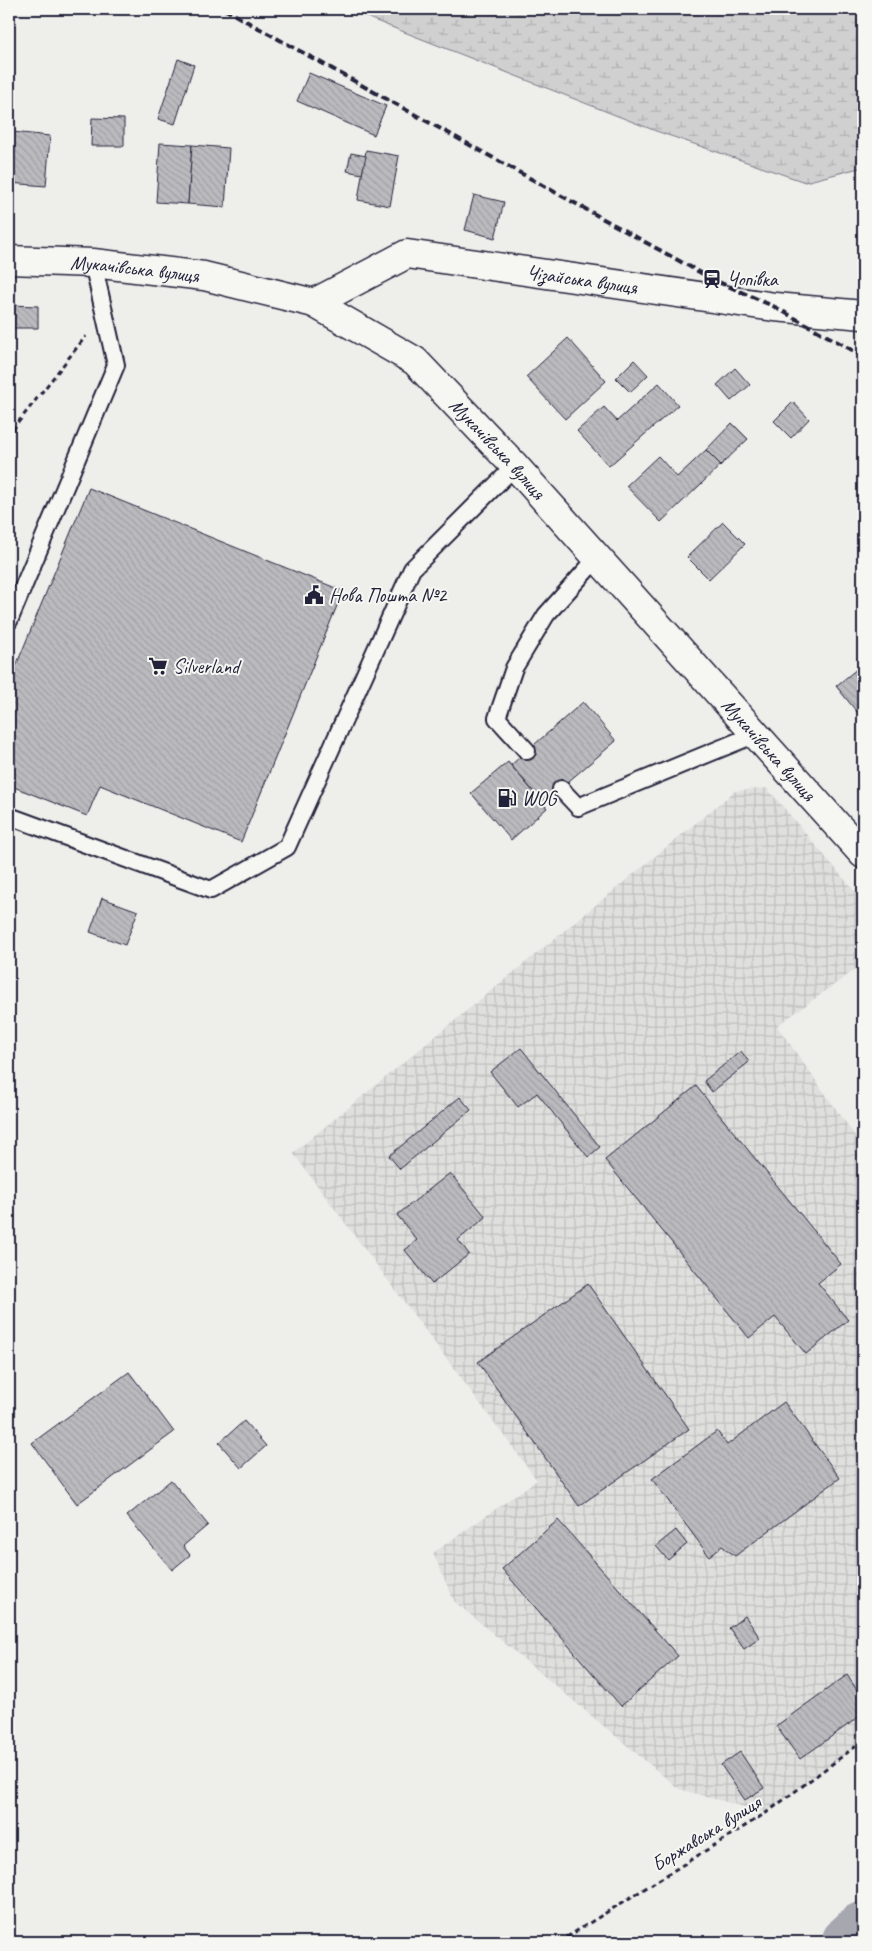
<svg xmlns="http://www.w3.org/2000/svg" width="872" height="1951" viewBox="0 0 872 1951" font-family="Caveat,sans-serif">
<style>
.industrial{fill:url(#industrial-grid)}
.wetland{fill:url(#wetland-marsh);stroke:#797986}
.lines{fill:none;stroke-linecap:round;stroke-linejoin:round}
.river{stroke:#a7a7af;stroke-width:55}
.building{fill:url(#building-back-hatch);stroke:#22223b}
.lane-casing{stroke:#22223b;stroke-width:20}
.street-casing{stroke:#22223b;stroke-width:31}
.highway-casing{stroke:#22223b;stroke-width:31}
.path{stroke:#22223b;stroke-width:3;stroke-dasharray:5 4;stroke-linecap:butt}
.lane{stroke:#f6f6f2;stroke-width:16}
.street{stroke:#f6f6f2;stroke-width:28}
.highway{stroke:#f6f6f2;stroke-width:28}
.rail{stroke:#22223b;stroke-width:4;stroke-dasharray:8 4;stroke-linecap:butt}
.labels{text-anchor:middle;stroke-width:4;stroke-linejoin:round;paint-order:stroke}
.street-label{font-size:20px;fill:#22223b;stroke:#f6f6f2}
.poi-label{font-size:20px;fill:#22223b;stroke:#f6f6f2;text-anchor:start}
</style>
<defs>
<pattern id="industrial-grid" width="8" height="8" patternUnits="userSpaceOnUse" patternTransform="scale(1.25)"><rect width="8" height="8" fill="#dfdfde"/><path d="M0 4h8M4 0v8" fill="none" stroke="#bfbfbf"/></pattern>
<pattern id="wetland-marsh" width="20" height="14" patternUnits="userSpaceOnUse" patternTransform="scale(1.25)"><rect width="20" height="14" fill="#d0d0d1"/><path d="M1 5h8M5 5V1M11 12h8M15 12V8" fill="none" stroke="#b2b2b4"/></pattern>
<pattern id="building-back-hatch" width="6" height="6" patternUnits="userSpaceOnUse" patternTransform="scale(1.25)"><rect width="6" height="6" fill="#bbbbbf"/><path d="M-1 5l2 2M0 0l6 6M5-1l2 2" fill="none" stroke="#a0a0a5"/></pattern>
</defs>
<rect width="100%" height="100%" fill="#eeeeeb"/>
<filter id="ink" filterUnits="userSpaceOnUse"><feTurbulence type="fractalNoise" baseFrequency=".02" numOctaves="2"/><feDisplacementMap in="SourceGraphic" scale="10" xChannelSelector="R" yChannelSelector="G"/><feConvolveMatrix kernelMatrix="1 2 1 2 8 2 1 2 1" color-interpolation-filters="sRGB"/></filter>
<g filter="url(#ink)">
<!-- industrial -->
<polygon class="industrial" points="767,788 863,901 863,964 777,1026 863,1147 863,1741 766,1813 679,1789 454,1601 433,1553 537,1480 293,1153 735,791"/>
<!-- wetland -->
<polygon class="wetland" points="354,9 863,9 863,167 805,182 656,131 371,19"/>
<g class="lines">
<!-- river -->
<polyline class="river" points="849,1942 863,1929"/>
</g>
<!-- building -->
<g class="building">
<polygon points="178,59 194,65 175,124 158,119"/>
<polygon points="309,73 386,106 374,135 297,101"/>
<polygon points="92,118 124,119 124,146 91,146"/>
<polygon points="12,132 50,136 46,186 9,183"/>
<polygon points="160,143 192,145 188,204 156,202"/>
<polygon points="192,145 229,148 225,207 188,204"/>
<polygon points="366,150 399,156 390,206 358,200"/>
<polygon points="351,153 366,156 362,174 347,171"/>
<polygon points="474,195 504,202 495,238 465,230"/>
<polygon points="9,305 38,306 38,328 9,328"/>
<polygon points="568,338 606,381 565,419 526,377"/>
<polygon points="634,360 648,375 630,392 616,378"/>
<polygon points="735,368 750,385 731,401 717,385"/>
<polygon points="659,383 678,405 609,466 577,431 604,407 617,421"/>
<polygon points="793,402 809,419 791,438 774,421"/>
<polygon points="732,423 748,439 721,465 706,450"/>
<polygon points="706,450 721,465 661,522 626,486 658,456 677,477"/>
<polygon points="89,488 343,591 241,842 100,785 87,816 9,785 9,683"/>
<polygon points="723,522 745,544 709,579 687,557"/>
<polygon points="863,664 863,707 857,712 836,686"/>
<polygon points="583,702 616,741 543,803 511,765"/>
<polygon points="508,762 547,808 511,840 471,793"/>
<polygon points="102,898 138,911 125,945 90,932"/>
<polygon points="521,1048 600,1147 588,1157 537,1093 518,1107 490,1072"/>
<polygon points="741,1051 749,1062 712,1092 704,1081"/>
<polygon points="696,1086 841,1264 818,1283 848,1320 806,1354 775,1317 749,1338 605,1160"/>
<polygon points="460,1097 471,1110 400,1169 389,1156"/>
<polygon points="450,1173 486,1217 458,1240 469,1254 432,1284 405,1250 417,1240 397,1215"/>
<polygon points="588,1284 689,1429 579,1506 478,1362"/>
<polygon points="129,1372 174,1432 77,1504 32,1443"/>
<polygon points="784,1402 840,1478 735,1556 722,1546 709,1556 652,1479 717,1431 727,1445"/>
<polygon points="244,1421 266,1446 241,1468 219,1443"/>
<polygon points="171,1480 208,1525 183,1546 190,1555 172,1570 127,1516"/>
<polygon points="558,1520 678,1656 621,1706 502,1569"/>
<polygon points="676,1530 687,1544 668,1560 656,1546"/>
<polygon points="745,1616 760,1638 744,1649 729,1628"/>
<polygon points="847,1675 863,1699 863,1714 800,1759 776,1726"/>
<polygon points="740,1752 764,1788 745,1800 721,1765"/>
</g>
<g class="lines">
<!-- lane casing -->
<g class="lane-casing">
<g id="lane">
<polyline points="9,621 116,365 93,263"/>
<polyline points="527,751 497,718 514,668 546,615 597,558"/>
<polyline points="561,789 578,807 756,734"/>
<polyline points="9,816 211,890 287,847 412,569 515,466"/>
</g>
</g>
<!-- street casing -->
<g class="street-casing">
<g id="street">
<path id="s1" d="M314 303 407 254 775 307 863 315"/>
</g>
</g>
<!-- highway casing -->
<g class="highway-casing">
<g id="highway">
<path id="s2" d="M9 260 93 263 204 276 314 303 415 361 515 466 863 854"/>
</g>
</g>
<!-- path -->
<g class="path">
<polyline points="9,438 16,425 86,336"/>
<polyline points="559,1942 766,1813 863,1741"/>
</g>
<!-- lane -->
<use href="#lane" class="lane"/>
<!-- street -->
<use href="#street" class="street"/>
<!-- highway -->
<use href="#highway" class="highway"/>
<!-- rail -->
<polyline class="rail" points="224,9 712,279 775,307 863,356"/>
</g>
</g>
<!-- icons -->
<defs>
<g id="station-bare" transform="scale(1.5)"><path d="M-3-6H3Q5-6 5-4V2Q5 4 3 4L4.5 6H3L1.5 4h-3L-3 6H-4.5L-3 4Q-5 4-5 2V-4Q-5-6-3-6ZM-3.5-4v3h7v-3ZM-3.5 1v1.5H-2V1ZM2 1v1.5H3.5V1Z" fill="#22223b" stroke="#f6f6f2" stroke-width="2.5" paint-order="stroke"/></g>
<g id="civic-bare" transform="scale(1.5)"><path d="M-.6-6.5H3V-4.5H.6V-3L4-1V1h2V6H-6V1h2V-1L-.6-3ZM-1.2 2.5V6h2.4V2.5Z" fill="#22223b" stroke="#f6f6f2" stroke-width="2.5" paint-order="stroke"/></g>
<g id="supermarket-bare" transform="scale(1.5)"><path d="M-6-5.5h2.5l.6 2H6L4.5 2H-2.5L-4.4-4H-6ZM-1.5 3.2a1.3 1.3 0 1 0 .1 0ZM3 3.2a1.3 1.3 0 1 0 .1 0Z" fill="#22223b" stroke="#f6f6f2" stroke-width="2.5" paint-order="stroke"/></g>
<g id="fuel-bare" transform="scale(1.5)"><path d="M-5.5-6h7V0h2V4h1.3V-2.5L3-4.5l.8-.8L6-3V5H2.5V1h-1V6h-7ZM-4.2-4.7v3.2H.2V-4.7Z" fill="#22223b" stroke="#f6f6f2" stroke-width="2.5" paint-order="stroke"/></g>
</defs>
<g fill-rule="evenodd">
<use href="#station-bare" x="712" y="279"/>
<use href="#civic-bare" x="314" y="595"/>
<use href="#supermarket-bare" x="158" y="666"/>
<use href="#fuel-bare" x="507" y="798"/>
</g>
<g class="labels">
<!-- street labels -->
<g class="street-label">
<text dy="7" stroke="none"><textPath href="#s2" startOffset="126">Мукачівська вулиця</textPath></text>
<text dy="7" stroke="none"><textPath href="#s1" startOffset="282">Чізайська вулиця</textPath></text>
<text dy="7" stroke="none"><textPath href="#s2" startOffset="546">Мукачівська вулиця</textPath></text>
<text dy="7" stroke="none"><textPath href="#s2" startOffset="951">Мукачівська вулиця</textPath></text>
<text transform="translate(706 1833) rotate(-32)" y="7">Боржавська вулиця</text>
</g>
<!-- poi labels -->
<g class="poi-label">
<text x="727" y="286">Чопівка</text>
<text x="329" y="602">Нова Пошта №2</text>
<text x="173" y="673">Silverland</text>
<text x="522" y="805">WOG</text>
</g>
</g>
<!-- margin -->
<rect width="872" height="1951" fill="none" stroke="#f6f6f2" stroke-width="30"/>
<rect x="15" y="15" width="842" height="1921" fill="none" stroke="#22223b" stroke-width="2" filter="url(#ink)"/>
</svg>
